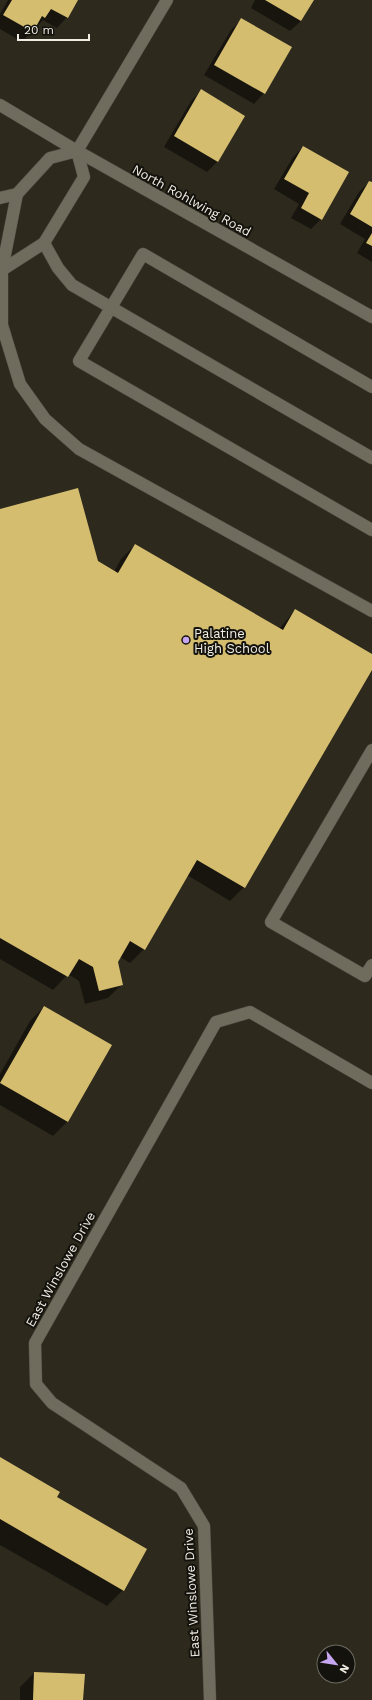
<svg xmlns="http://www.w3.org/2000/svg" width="372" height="1700" viewBox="0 0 372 1700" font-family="'Work Sans',sans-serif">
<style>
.shadow{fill:#0007}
.building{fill:#d4bd6f}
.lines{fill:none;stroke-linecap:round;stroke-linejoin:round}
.service-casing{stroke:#4a473c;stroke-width:13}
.minor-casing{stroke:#4a473c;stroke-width:13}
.tertiary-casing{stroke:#4a473c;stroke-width:13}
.service{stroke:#6f6b5d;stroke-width:12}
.minor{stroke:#6f6b5d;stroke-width:12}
.tertiary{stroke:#6f6b5d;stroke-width:12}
.poi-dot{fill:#c6a6f0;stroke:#14120c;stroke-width:1.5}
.labels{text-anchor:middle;stroke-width:4;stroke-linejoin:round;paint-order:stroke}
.street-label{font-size:13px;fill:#f0ede5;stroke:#14120c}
.poi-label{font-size:13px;fill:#f0ede5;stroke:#14120c;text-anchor:start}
</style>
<rect width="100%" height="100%" fill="#2d291d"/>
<!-- shadow -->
<g class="shadow">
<polygon points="8,0 77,0 67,17 57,28 43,20 22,42 0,29 0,14"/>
<polygon points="255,0 313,0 301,21 290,31 251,8"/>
<polygon points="242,19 264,93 254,104 204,75 231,30"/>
<polygon points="201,91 244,116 217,162 207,172 164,147 191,101"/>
<polygon points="303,147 321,219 311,229 291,218 299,204 274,189 293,157"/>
<polygon points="369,182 372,184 372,262 357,253 365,239 340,224 359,192"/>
<polygon points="0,510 114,572 121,559 135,545 279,629 295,610 372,655 372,668 244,887 230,901 187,875 144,949 130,963 120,957 116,962 122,984 108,998 85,1004 79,981 68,974 53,990 0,959"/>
<polygon points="44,1007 111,1046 67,1122 53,1136 0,1105 0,1074 30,1021"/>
<polygon points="0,1459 123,1590 107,1606 0,1545"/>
<polygon points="34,1673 82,1700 20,1700 20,1687"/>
</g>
<!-- building -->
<g class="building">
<polygon points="12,0 78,0 68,18 51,9 45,18 42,16 33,32 3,15"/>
<polygon points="265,0 314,0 301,21"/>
<polygon points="241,18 292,47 265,94 214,65"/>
<polygon points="201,89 245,116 218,162 174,136"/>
<polygon points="303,146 349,172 322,220 301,208 309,193 284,179"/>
<polygon points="369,181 372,182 372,227 350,214"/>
<polygon points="372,233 372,246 366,243"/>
<polygon points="78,488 98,561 118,573 135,544 283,630 295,609 372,654 372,670 245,888 197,860 145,950 130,941 118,962 123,985 99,991 93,967 79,959 68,977 0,938 0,509"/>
<polygon points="44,1006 112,1045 68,1122 0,1083"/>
<polygon points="0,1457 60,1492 57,1497 147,1549 124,1591 0,1519"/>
<polygon points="34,1672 85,1674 83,1700 33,1700"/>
</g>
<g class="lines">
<!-- service casing -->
<g class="service-casing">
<g id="service">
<polyline points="0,198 17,194 50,158 77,151 84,177 44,243 58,268 72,285 372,458"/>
<polyline points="44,243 2,270 2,325 20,384 45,419 79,449 372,611"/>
<polyline points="0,271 2,270 17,194"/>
<polyline points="372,387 143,254 79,361 372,530"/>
<polyline points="372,750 271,922 365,976 372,965"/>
</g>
</g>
<!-- minor casing -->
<g class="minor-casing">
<g id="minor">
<polyline points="77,151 372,317"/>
<polyline points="210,1700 204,1526 181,1488 52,1403 36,1384 35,1343 216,1022 250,1012 372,1083"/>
</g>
</g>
<!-- tertiary casing -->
<g class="tertiary-casing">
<polyline id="tertiary" points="0,105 77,151 167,0"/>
</g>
<!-- service -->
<use href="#service" class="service"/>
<!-- minor -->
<use href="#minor" class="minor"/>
<!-- tertiary -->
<use href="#tertiary" class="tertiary"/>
</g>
<!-- markers -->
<circle class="poi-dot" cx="186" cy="640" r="4"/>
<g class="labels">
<!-- street labels -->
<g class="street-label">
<text transform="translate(192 200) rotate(29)" y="5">North Rohlwing Road</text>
<text transform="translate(60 1269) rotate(-61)" y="5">East Winslowe Drive</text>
<text transform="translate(191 1593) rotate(-93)" y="5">East Winslowe Drive</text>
</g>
<!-- poi labels -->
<g class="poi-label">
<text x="194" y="638">Palatine<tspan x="194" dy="15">High School</tspan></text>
</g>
</g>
<!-- north arrow -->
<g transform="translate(336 1664) rotate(120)"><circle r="19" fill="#14120c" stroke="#6c6a63"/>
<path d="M0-3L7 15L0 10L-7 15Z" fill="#c6a6f0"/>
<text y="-6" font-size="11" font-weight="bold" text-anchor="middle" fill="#f0ede5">N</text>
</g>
<!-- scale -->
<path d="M18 34v6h71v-6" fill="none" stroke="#f0ede5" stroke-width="2"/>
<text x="24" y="34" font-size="12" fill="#f0ede5" stroke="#14120c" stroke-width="3" paint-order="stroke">20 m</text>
</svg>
